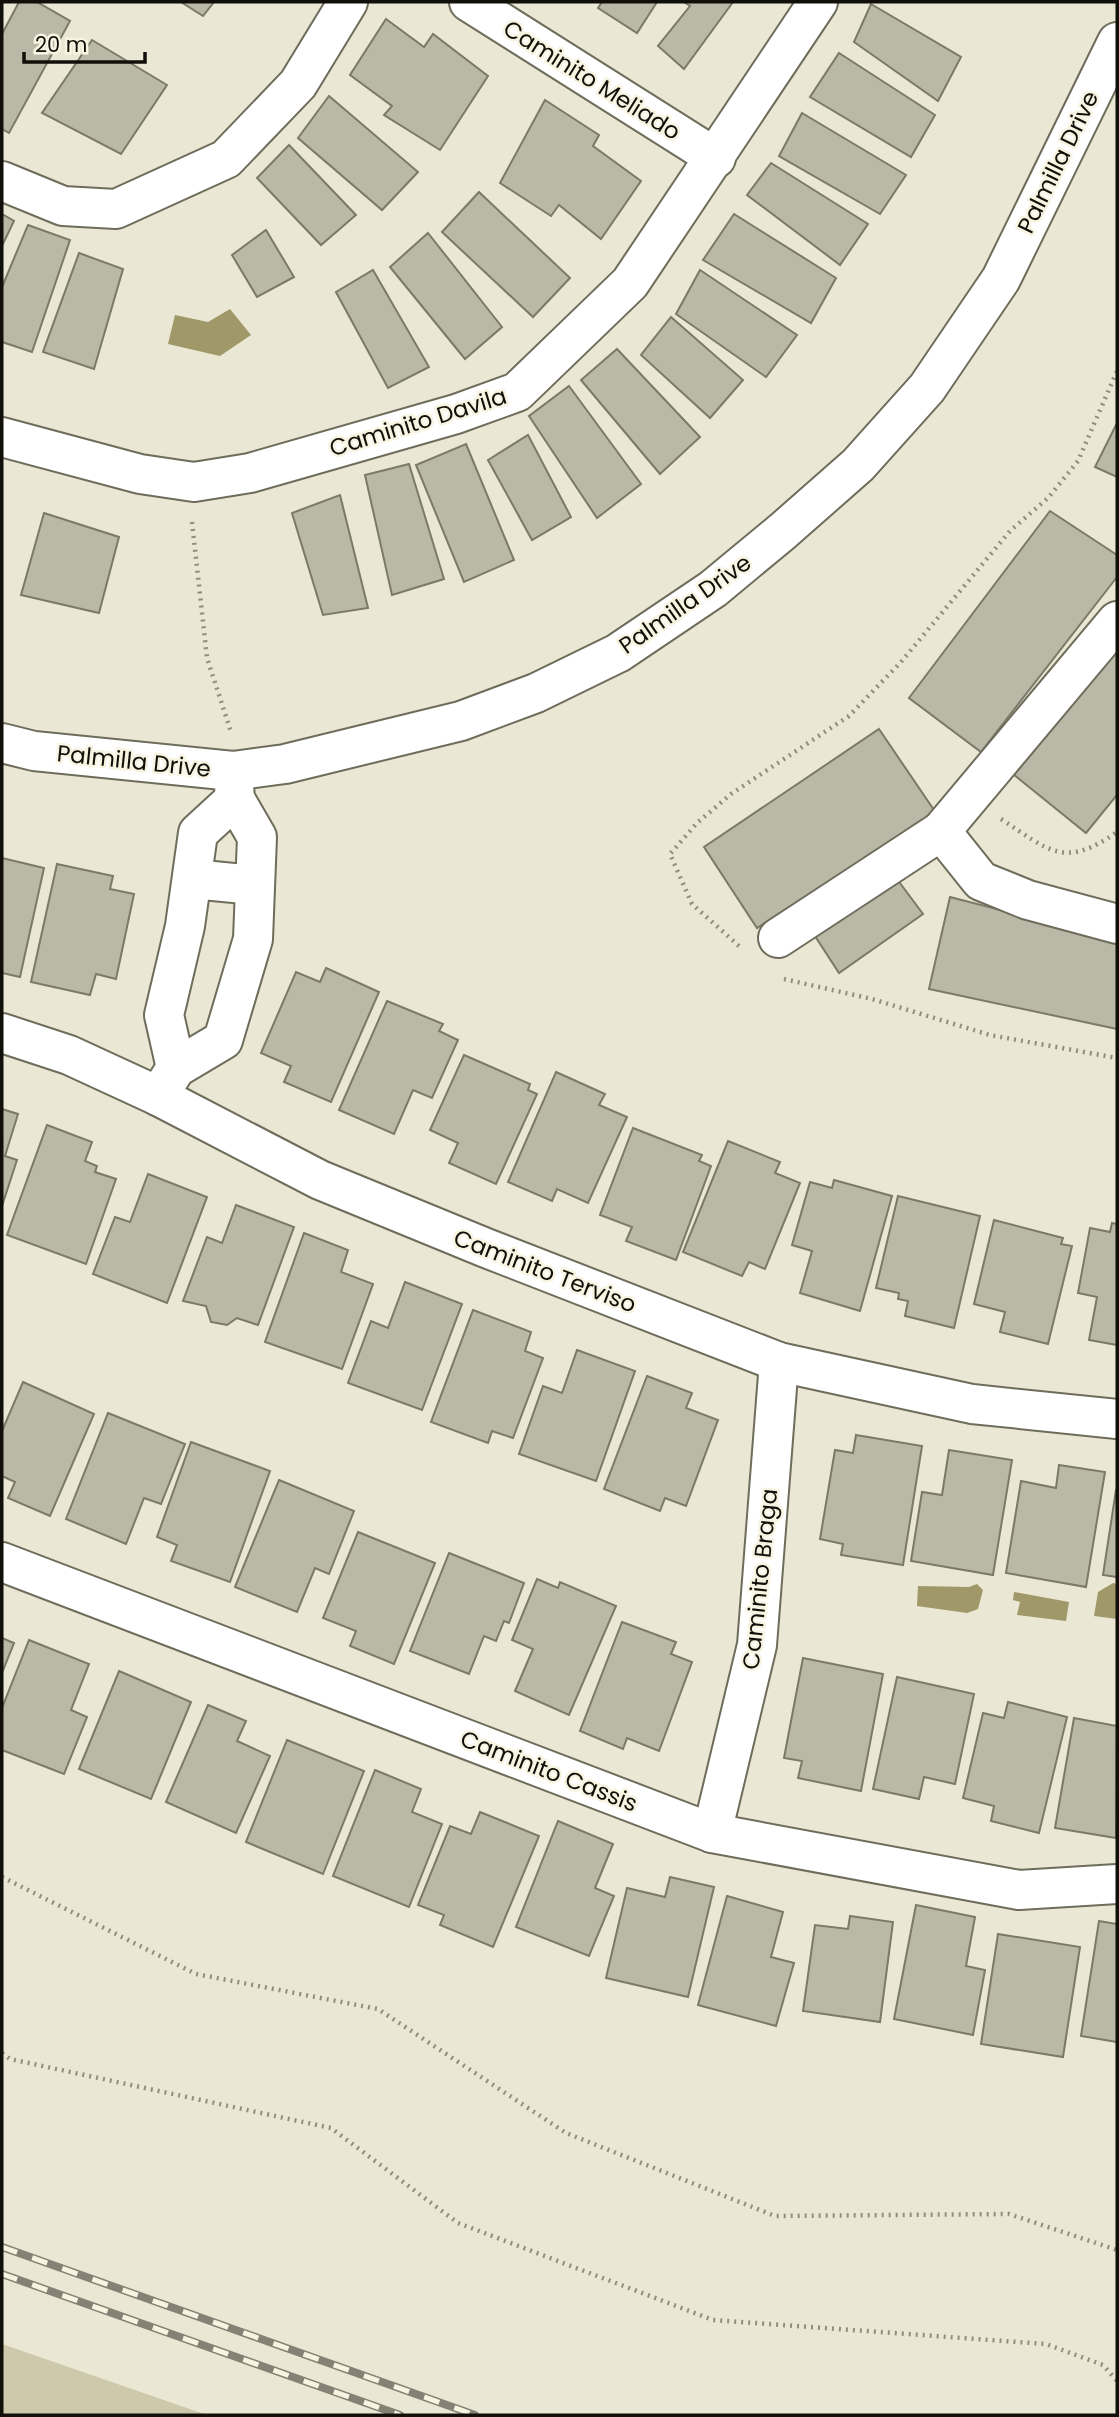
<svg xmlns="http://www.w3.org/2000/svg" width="1119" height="2417" viewBox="0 0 1119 2417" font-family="Poppins,sans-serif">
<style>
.green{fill:#cec9aa}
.water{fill:#a09868}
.building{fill:#bab8a6;stroke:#7b7968;stroke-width:2}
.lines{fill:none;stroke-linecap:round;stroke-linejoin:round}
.minor-casing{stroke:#6e6c5b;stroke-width:42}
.path{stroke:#918e81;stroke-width:4.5;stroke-dasharray:2 5;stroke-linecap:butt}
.minor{stroke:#fff;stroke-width:38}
.rail-casing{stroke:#858275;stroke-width:8}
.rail{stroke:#f7f4e1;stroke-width:5;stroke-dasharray:16;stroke-linecap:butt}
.labels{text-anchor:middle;stroke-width:5;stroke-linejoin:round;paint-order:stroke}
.street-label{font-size:23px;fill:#110f09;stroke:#f7f4e1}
</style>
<rect width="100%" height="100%" fill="#eae7d4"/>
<!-- green -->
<polygon class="green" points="2,2344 207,2415 2,2415"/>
<!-- water -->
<g class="water">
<polygon points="230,309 251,335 220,356 168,344 175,315 208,322"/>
<polygon points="1113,1583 1117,1584 1117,1619 1094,1616 1098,1592"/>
<polygon points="977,1584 983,1590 978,1609 967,1613 917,1606 918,1586 969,1587"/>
<polygon points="1014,1592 1069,1602 1066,1621 1017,1615 1020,1602 1013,1600"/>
</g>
<!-- building -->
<g class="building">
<polygon points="19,2 37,2 70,21 9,133 2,129 2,34"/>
<polygon points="181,2 214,2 203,16"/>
<polygon points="602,2 657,2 637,33 598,8"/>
<polygon points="684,2 733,2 684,69 658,46 690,6"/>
<polygon points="871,4 961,57 938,101 854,42"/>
<polygon points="386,19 424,47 433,34 488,76 440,150 384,115 392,106 350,75"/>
<polygon points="92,40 167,85 121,154 42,113"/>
<polygon points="839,53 935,115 911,157 810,97"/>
<polygon points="329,96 418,172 382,210 298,138"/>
<polygon points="545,100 599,135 593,146 641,181 601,239 559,205 551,216 500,183"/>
<polygon points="802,113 906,175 880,214 779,156"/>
<polygon points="289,145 356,215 321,245 257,178"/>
<polygon points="771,163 868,224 840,265 747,195"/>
<polygon points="479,192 570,278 533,317 442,232"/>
<polygon points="2,214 14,221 2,246"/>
<polygon points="734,214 836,278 811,323 703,260"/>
<polygon points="28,225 70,240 32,352 2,342 2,287"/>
<polygon points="266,230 294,277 257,297 232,255"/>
<polygon points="428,233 502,327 465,359 390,267"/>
<polygon points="79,253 123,269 94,369 43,352"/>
<polygon points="373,270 429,367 388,388 336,292"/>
<polygon points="700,270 797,335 766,377 676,314"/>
<polygon points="671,317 743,380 710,418 641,355"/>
<polygon points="617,349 700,437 660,474 581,380"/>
<polygon points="569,386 641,484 597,518 529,416"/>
<polygon points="1117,423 1117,477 1095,467"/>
<polygon points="528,435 571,517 532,540 488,460"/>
<polygon points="466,444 514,560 464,582 416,465"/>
<polygon points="409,464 444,579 392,595 365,475"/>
<polygon points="340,495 368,608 323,615 292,513"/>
<polygon points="1050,511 1117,555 1117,577 981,752 909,698"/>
<polygon points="44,513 119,537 99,613 21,595"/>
<polygon points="1117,646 1117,795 1086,833 1013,774"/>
<polygon points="879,729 936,813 757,928 704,847"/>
<polygon points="2,858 44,868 20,977 2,973"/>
<polygon points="57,864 113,876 110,889 134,894 116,979 96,974 90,995 31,982"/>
<polygon points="894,875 923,914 839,973 813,933"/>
<polygon points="950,897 1117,940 1117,1029 929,989"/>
<polygon points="326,968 379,992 331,1102 284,1082 291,1066 261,1053 296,972 320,982"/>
<polygon points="387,1001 443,1024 439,1031 458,1040 432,1098 413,1090 394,1134 339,1110"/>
<polygon points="464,1055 530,1084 528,1090 537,1094 496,1184 449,1163 458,1143 430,1130"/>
<polygon points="556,1072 605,1094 599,1105 627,1117 588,1203 557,1189 552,1201 508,1182"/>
<polygon points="2,1109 18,1114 5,1156 17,1160 2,1206"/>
<polygon points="47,1125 92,1142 85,1161 97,1166 95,1172 116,1179 86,1264 7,1235"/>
<polygon points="633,1128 702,1155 699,1161 711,1166 676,1260 626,1241 632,1227 600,1215"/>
<polygon points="728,1141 780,1162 775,1173 800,1183 765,1269 749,1262 742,1276 683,1252"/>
<polygon points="148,1174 207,1197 167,1303 93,1274 115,1217 130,1222"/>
<polygon points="834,1180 892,1196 860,1311 800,1293 812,1251 792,1245 810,1182 832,1188"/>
<polygon points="898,1196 980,1216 954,1328 905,1316 908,1301 898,1299 899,1293 876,1288"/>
<polygon points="236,1205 294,1227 258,1325 237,1318 227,1325 211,1322 206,1306 183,1301 207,1237 222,1243"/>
<polygon points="994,1220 1063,1238 1061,1244 1072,1246 1048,1344 1000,1332 1005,1312 974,1304"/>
<polygon points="1112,1223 1117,1224 1117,1345 1089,1340 1097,1297 1078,1293 1090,1228 1110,1232"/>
<polygon points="304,1233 348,1250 341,1272 373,1284 342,1369 265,1342"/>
<polygon points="405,1282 462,1304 422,1410 348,1383 371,1321 388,1328"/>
<polygon points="473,1310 531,1332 525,1351 543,1358 513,1438 492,1431 488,1443 431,1422"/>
<polygon points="577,1350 635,1371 596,1481 519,1454 543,1386 562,1393"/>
<polygon points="647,1376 692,1393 686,1408 718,1420 686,1506 665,1498 660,1511 604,1489"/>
<polygon points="23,1382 94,1414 50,1516 8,1498 15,1482 2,1476 2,1431"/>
<polygon points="108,1413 185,1444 161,1504 144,1498 126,1544 66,1519"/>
<polygon points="856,1435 922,1446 903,1565 841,1555 843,1544 820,1539 835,1450 853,1453"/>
<polygon points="191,1442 270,1471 230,1582 171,1561 177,1545 157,1537"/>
<polygon points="949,1450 1012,1460 993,1575 911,1561 922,1492 942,1495"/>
<polygon points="1059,1465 1105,1472 1086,1587 1006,1573 1021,1481 1056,1488"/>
<polygon points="279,1480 354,1511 329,1574 315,1568 297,1612 235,1587"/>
<polygon points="1116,1490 1117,1490 1117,1577 1103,1575"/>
<polygon points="358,1532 435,1563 394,1664 350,1646 356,1631 323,1618"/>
<polygon points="449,1553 524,1583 509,1623 504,1621 496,1641 484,1636 469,1674 410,1651"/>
<polygon points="537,1579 558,1588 560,1582 616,1606 569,1715 515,1691 533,1649 512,1640"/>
<polygon points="622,1622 676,1642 671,1654 692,1662 659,1751 627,1738 623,1749 580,1731"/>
<polygon points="2,1638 14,1643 2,1673"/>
<polygon points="29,1640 89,1664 71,1710 87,1717 64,1774 2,1750 2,1708"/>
<polygon points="803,1658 883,1674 861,1791 798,1778 802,1761 784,1758"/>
<polygon points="119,1671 191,1702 151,1799 79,1769"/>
<polygon points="897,1677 974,1694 955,1784 924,1777 919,1799 873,1789"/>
<polygon points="1008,1702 1067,1717 1039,1833 991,1821 994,1806 963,1798 983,1713 1004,1718"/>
<polygon points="208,1705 246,1721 237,1741 270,1756 236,1833 166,1802"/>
<polygon points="1074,1718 1117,1726 1116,1838 1055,1828"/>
<polygon points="287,1740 364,1771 323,1874 246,1842"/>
<polygon points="375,1770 421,1789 412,1812 442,1824 409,1907 333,1876"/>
<polygon points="480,1812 539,1836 493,1947 440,1925 444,1915 418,1905 450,1826 471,1834"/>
<polygon points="558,1821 613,1844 595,1888 614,1896 589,1956 516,1927"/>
<polygon points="670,1877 714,1887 688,1997 606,1978 627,1888 665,1897"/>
<polygon points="727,1896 783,1912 771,1957 794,1963 776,2026 698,2005"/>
<polygon points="916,1905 975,1917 966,1966 985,1970 973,2035 894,2019"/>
<polygon points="850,1916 893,1922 880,2022 803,2011 815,1925 848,1929"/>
<polygon points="1099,1921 1117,1924 1117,2042 1081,2036"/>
<polygon points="998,1934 1080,1947 1063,2057 981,2044"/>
</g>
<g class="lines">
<!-- minor casing -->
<g class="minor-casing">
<g id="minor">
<polyline points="469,2 716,158"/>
<polyline points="2,181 63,206 116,209 226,159 298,84 348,2"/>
<polyline points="2,437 140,474 194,482 250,473 456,414 517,392 630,283 818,2"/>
<polyline points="2,743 34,751 233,771 285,764 461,721 536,693 618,653 713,589 783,531 858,465 927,388 1001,279 1117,42"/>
<polyline points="941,831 1117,621"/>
<polyline points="192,879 255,885"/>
<polyline points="778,938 941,831 981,881 1028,900 1117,924"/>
<polyline points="2,1033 69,1055 158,1096 320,1180 486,1248 779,1362 972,1404 1117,1419"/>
<polyline points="176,1068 164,1015 185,926 198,833 235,799"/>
<polyline points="158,1096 176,1068 223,1040 253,939 257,837 235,799 233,771"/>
<polyline points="2,1562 712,1833 1019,1890 1117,1884"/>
<polyline points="712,1833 757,1645 779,1362"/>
</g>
</g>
<!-- path -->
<g class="path">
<polyline points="192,522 207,658 231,732"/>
<path d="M1001 819C1050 851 1064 869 1117 832"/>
<polyline points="739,946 692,904 670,854 697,823 731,794 849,716 901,662 1010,531 1048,498 1078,461 1117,371"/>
<polyline points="784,979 872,999 990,1035 1117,1058"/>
<polyline points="2,1877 196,1974 378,2009 566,2133 775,2216 1009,2214 1117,2250"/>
<polyline points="2,2053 10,2059 331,2128 458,2223 713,2320 1046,2344 1103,2365 1117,2381"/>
</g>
<!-- minor -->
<use href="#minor" class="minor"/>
<!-- rail casing -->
<g class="rail-casing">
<g id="rail">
<polyline points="2,2247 475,2415"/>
<polyline points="2,2274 400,2415"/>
</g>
</g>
<!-- rail -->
<use href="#rail" class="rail"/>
</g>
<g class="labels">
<!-- street labels -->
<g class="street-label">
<text transform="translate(592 80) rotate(32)" y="8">Caminito Meliado</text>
<text transform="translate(1058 162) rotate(-64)" y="8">Palmilla Drive</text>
<text transform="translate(418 422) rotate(-17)" y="8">Caminito Davila</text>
<text transform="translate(685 604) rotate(-35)" y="8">Palmilla Drive</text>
<text transform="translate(134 761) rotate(6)" y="8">Palmilla Drive</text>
<text transform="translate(545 1271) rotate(21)" y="8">Caminito Terviso</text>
<text transform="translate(760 1579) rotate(-84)" y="8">Caminito Braga</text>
<text transform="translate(549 1771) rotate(21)" y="8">Caminito Cassis</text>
</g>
</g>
<!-- border -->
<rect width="1119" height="2417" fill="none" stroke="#110f09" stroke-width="7"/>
<!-- scale -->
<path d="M24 52v10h121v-10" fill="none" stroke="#110f09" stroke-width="3.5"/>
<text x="35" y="52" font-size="21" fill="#110f09" stroke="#f7f4e1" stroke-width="5" paint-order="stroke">20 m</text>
</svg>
